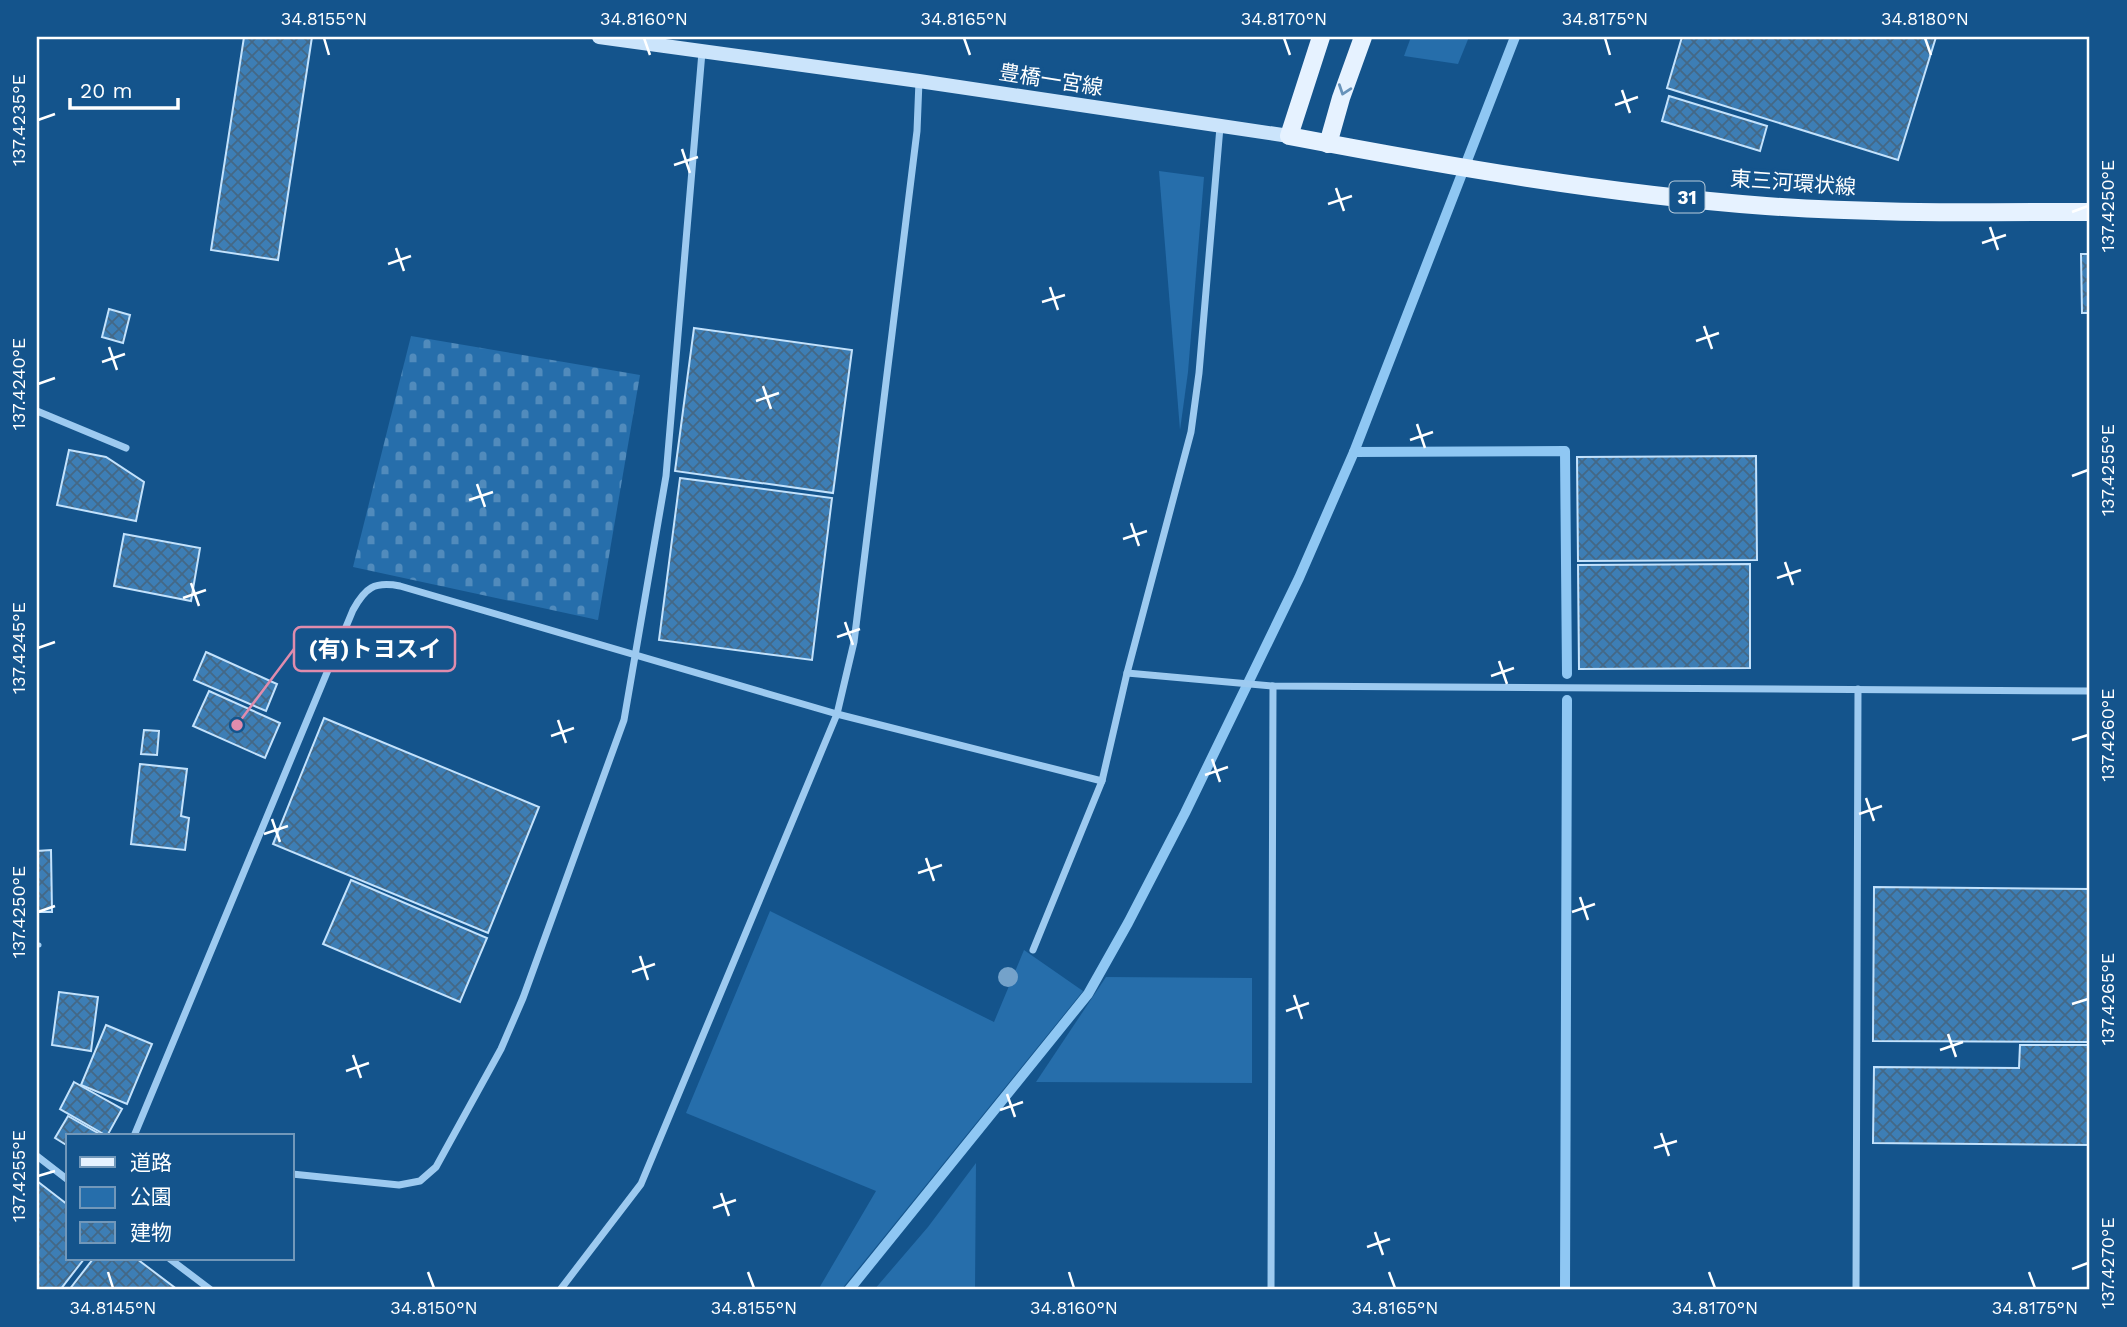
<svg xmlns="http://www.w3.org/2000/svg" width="2127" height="1327" viewBox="0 0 2127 1327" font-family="'Work Sans','Noto Sans JP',sans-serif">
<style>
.green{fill:#266eab}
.cemetery{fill:url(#cemetery-stones)}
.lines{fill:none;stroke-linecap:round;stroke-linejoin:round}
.stream{stroke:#8fc7f3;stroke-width:10}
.building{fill:url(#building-cross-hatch);stroke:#c3e2fc;stroke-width:2}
.service{stroke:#9dcaf0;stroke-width:5}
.minor{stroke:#9dcaf0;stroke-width:7}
.secondary{stroke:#cbe4fb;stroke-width:14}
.primary{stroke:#e6f2ff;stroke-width:18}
.tree{fill:#74a2ca}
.oneway{stroke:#6893ba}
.ticks{fill:none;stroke:#fff;stroke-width:2.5}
.labels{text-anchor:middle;stroke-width:7;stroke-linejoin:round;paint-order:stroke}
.shield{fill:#14548c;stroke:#b8ccdc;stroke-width:2}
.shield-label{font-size:19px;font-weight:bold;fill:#fff}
.street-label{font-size:21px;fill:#fff;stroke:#14548c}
.leader{fill:none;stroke:#e08cad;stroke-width:2.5}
.callout-dot{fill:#e08cad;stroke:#14548c;stroke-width:2.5}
.callout{fill:#14548c;stroke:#e08cad;stroke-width:2.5}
.callout-label{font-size:23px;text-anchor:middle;font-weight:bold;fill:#fff}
.neatline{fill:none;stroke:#fff;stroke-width:2.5}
.ticks-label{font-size:18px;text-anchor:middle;fill:#fff}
</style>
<defs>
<pattern id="cemetery-stones" width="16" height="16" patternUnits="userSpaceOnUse" patternTransform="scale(1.75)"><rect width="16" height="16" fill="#266eab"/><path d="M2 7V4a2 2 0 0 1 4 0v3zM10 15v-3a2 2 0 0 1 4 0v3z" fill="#518bbc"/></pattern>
<pattern id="building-cross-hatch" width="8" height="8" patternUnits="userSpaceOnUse" patternTransform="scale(1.75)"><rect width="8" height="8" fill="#3d7eb5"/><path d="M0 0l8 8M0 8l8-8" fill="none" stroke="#446886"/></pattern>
</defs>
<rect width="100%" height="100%" fill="#14548c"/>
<!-- green -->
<g class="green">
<polygon points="1411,37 1469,37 1458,64 1404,56"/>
<polygon points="1159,171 1204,177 1188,372 1180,430"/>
<polygon points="770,911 994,1022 1024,950 1083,991 841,1290 818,1290 876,1191 686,1113"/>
<polygon points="1106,977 1252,978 1252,1083 1036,1082"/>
<polygon points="976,1163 975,1290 874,1290 928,1227"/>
</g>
<!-- cemetery -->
<polygon class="cemetery" points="411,336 640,375 598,620 353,567"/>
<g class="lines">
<!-- stream -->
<g class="stream">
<polyline points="1354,452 1565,451 1567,674"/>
<polyline points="849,1290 1088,994 1128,923 1185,813 1299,578 1354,452 1515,37"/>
<polyline points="1565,1290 1567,700"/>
</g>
</g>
<!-- building -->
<g class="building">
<polygon points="244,37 312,37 278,260 211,250"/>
<polygon points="1682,37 1936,37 1898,160 1667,88"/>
<polygon points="1669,96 1767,126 1760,151 1662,121"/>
<polygon points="2081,254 2090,254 2090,313 2082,313"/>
<polygon points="109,309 130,315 123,343 102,337"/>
<polygon points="694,328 852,350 833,493 675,471"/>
<polygon points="69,450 106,457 144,482 136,521 57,505"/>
<polygon points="1756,456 1757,560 1578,561 1577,457"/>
<polygon points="680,478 832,498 812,660 659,640"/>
<polygon points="124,534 200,548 191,601 114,586"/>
<polygon points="1750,564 1750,668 1579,669 1578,565"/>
<polygon points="206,652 277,684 266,711 194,680"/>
<polygon points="209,691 280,723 265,758 193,726"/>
<polygon points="324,718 539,807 488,933 273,844"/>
<polygon points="144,730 159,731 157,755 141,754"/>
<polygon points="140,764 187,769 181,816 189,818 185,850 131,844"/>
<polygon points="51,850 52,912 37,912 37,851"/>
<polygon points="351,880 487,938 460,1002 323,944"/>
<polygon points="1874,887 2090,889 2090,1042 1873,1041"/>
<polygon points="59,992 98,997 91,1051 52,1045"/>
<polygon points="106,1025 152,1044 127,1104 81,1085"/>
<polygon points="2020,1045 2090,1045 2090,1145 1873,1143 1874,1067 2019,1068"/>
<polygon points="74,1082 122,1109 107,1136 60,1109"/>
<polygon points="68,1116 103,1136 68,1136 68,1146 55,1138"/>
<polygon points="37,1181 68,1205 68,1259 84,1259 60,1290 37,1290"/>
<polygon points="93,1259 137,1259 178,1290 69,1290"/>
</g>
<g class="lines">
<!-- service -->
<polyline class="service" points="37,945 39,945"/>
<!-- minor -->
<g class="minor">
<polyline points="37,411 126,448"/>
<polyline points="1127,673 1273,686 2090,691"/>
<polyline points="1033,950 1102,781"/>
<path d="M134 1136 353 610C365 588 374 581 400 586L837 714 1102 781 1127 673 1191 432 1199 373 1220 127"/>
<polyline points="37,1156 68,1180"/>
<polyline points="292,1174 399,1185 420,1181 436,1167 501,1049 523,998 624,720 666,476 702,52"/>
<polyline points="170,1259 211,1290"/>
<polyline points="560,1290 641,1184 837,714 854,642 917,131 919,81"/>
<polyline points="1271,1290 1273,686"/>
<polyline points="1856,1290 1858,689"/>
</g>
<!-- secondary -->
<polyline class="secondary" points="599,37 919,81 1289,136"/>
<!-- primary -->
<g class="primary">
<path d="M1321 37 1289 136C1447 166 1606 194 1766 206 1874 214 1982 212 2090 212"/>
<polyline points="1328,144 1341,98 1363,37"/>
</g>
</g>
<!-- trees -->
<circle class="tree" cx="1008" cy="977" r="10"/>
<!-- one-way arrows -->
<defs><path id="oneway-chevron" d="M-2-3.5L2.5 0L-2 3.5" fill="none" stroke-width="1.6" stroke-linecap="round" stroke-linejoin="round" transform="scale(1.75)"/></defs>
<use class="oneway" href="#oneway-chevron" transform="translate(1344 90) rotate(109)"/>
<!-- ticks -->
<path class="ticks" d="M324 38 329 55M644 38 650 55M964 38 970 55M1284 38 1290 55M1605 38 1610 55M1925 38 1931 55M1622 90 1630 113M1615 105 1638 97M38 120 55 114M682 149 690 173M674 165 698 157M1336 188 1344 211M1328 204 1352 196M2072 212 2088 206M1990 227 1998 250M1982 243 2006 235M396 248 404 271M388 264 411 256M1050 287 1058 310M1042 302 1065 295M1704 326 1712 349M1696 341 1719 333M109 347 117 370M102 362 125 354M38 384 55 378M763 386 771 409M756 401 779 393M1417 424 1425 448M1410 440 1433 432M2072 476 2088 470M477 484 485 507M469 500 493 492M1131 523 1139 546M1123 539 1147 531M1785 562 1793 585M1777 578 1801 570M191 583 199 606M183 598 206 590M845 622 853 645M837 637 860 629M38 648 55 642M1499 661 1507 684M1491 676 1514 668M558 720 566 743M551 736 574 728M2072 740 2088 735M1212 759 1220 782M1205 775 1228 767M1866 798 1874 821M1859 814 1882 806M272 819 280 842M264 834 288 826M926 858 934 881M918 873 942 865M1580 897 1588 920M38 912 55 906M1572 912 1595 904M640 956 648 980M632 972 655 964M1294 995 1302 1019M2072 1004 2088 999M1286 1011 1309 1003M1948 1034 1956 1057M1940 1050 1963 1042M353 1055 361 1078M346 1071 369 1063M1007 1094 1015 1117M1000 1110 1023 1102M1661 1133 1669 1156M1654 1148 1677 1141M38 1176 55 1171M721 1193 729 1216M713 1208 736 1200M1375 1232 1383 1255M1367 1247 1390 1239M2072 1269 2088 1263M108 1272 113 1288M428 1272 434 1288M748 1272 754 1288M1069 1272 1074 1288M1389 1272 1395 1288M1709 1272 1715 1288M2029 1272 2035 1288"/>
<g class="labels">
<!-- shield labels -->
<rect class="shield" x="1669.5" y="181.5" width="35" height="31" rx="5"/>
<g class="shield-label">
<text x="1687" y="204">31</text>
</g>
<!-- street labels -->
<g class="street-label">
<text transform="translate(1051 80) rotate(9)" y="7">豊橋一宮線</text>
<text transform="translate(1793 183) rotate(4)" y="7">東三河環状線</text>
</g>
</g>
<!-- callouts -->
<path class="leader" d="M237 725L294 649"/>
<circle class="callout-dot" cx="237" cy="725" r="7"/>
<rect class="callout" x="294" y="627" width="161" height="44" rx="7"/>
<g class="callout-label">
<text x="375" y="657">(有)トヨスイ</text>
</g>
<!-- border -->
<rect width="2127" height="1327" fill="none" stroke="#14548c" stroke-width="77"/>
<!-- legend -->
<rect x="66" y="1134" width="228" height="126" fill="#14548c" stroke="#7298ba" stroke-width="2"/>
<rect x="80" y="1157" width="35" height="10" fill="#e6f2ff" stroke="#7298ba" stroke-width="2"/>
<text x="130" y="1170" font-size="21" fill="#ffffff">道路</text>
<rect x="80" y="1187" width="35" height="21" fill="#266eab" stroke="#7298ba" stroke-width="2"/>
<text x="130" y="1204" font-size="21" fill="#ffffff">公園</text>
<rect x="80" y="1222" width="35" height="21" fill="url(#building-cross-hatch)" stroke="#7298ba" stroke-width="2"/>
<text x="130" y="1240" font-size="21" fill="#ffffff">建物</text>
<!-- scale -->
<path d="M70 98v10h108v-10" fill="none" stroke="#ffffff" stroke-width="3.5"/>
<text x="80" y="98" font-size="21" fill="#ffffff" stroke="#14548c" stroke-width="5" paint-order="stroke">20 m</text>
<rect x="38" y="38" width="2050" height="1250" class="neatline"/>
<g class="ticks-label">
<text x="324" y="25">34.8155°N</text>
<text x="644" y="25">34.8160°N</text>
<text x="964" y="25">34.8165°N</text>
<text x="1284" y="25">34.8170°N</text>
<text x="1605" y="25">34.8175°N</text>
<text x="1925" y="25">34.8180°N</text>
<text transform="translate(19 120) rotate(-90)" y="6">137.4235°E</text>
<text transform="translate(2108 206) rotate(-90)" y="6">137.4250°E</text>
<text transform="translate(19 384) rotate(-90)" y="6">137.4240°E</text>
<text transform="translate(2108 470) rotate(-90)" y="6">137.4255°E</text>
<text transform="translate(19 648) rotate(-90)" y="6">137.4245°E</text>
<text transform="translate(2108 735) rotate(-90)" y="6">137.4260°E</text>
<text transform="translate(19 912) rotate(-90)" y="6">137.4250°E</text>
<text transform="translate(2108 999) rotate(-90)" y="6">137.4265°E</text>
<text transform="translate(19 1176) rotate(-90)" y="6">137.4255°E</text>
<text transform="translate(2108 1263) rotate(-90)" y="6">137.4270°E</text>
<text x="113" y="1314">34.8145°N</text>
<text x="434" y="1314">34.8150°N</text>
<text x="754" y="1314">34.8155°N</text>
<text x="1074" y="1314">34.8160°N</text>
<text x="1395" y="1314">34.8165°N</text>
<text x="1715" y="1314">34.8170°N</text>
<text x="2035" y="1314">34.8175°N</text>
</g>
</svg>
